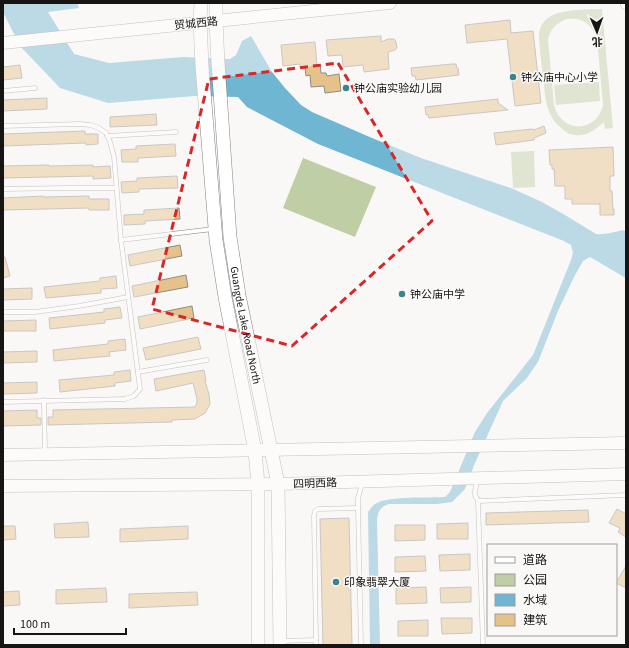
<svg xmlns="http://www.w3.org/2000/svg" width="629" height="648" viewBox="0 0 629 648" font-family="'Source Sans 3','Noto Sans SC',sans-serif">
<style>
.green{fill:#bfcea5;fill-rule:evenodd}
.water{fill:#6fb6d3}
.building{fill:#e4c289;stroke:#8d8c89}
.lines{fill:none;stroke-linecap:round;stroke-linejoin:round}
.service-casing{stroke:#83827f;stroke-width:5}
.tertiary-casing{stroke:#83827f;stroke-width:12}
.secondary-casing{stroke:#83827f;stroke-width:13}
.primary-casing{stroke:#83827f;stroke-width:14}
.service{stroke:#fff;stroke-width:4}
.tertiary{stroke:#fff;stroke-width:11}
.secondary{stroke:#fff;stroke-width:12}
.primary{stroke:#fff;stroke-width:13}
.marked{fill:none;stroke:#d62828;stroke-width:3;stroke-dasharray:8 5;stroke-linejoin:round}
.poi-dot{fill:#3c838c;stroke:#faf8f6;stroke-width:1.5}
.labels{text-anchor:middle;stroke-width:3;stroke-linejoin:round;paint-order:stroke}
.street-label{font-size:11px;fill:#161514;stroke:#faf8f6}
.poi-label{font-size:11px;fill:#161514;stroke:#faf8f6;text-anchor:start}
</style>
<rect width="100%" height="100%" fill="#faf8f6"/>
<!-- green -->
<g class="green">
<path d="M602 9 613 128 605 129 604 122C595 130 586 137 574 135 568 134 564 131 560 127 545 114 545 94 543 76 541 63 540 51 539 39 539 36 539 32 540 29 547 7 583 10 602 9ZM567 19C583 17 590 23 597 38L603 105C597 133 561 134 554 105L548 40C550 29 556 23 567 19Z"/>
<polygon points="599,82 600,101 556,105 554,85"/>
<polygon points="534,151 535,187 513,188 511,152"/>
<polygon points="303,158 376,187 355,237 283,208"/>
</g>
<!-- water -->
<path class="water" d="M3 3H77L79 8 48 12 74 54 109 63 183 57 230 59 236 55 242 41 251 36 272 72 285 88 301 105 312 112 372 138 421 158 511 188 542 202 565 215 596 234C605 235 614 232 623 230L626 232V279L624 277 590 257 583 261 574 277 558 311 538 362 526 379 503 401 475 463 465 489 452 502 437 504H389C380 507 378 511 377 520L380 645H370L368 512C371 508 373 505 377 503 389 496 429 498 445 497L450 492 475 432 487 413 533 355 571 260 573 253 571 245 564 241 318 144 247 107 238 97 195 96 108 103 60 88 20 46 3 12Z"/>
<!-- building -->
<g class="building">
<polygon points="510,20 511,33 533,31 541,103 515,106 507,39 467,43 465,25"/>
<polygon points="381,36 381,42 388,39 394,39 396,42 397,48 395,50 388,52 389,69 364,72 363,65 343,67 342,55 328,56 326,40"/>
<polygon points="315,42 317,65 320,65 321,73 326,73 327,76 339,74 341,91 325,93 324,86 311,87 310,75 306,76 305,67 300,67 300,64 283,66 281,45"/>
<polygon points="452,64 456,64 457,68 458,68 459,75 416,80 415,76 412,76 411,68"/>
<polygon points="20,65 22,78 3,80 3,67"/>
<polygon points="47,98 47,109 3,111 3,100"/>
<polygon points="498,99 498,103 508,110 429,118 428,115 426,115 425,107"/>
<polygon points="156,114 157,125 110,127 110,117"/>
<polygon points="544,126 546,133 534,138 534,140 496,145 494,133 532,129 534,130"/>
<polygon points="85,131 85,134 98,134 98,144 86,145 86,143 3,146 3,134"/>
<polygon points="175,144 176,156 138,158 138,162 122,162 121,150 136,149 136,146"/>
<polygon points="613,147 614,176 610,176 610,191 612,191 613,209 614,209 614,215 600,215 600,204 572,204 572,199 565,199 565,186 555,186 554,169 552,169 552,165 550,165 549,150"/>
<polygon points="49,165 49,166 93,165 93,167 110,166 111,178 93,179 93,176 3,178 3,166"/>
<polygon points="177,176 178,188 139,189 139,192 122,193 121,182 137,181 137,178"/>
<polygon points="43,196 44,197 89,196 89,199 109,199 109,210 89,210 89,208 3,210 3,198"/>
<polygon points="179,208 180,219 145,221 145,224 124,225 124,215 144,214 144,210"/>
<polygon points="180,245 182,256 130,266 128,255"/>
<polygon points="3,257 5,257 10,276 3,278"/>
<polygon points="186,275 188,287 134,297 132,286"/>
<polygon points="116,276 117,288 101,289 101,293 46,298 44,287 100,281 100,278"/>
<polygon points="32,288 32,299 3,300 3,289"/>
<polygon points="192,306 194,318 140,329 138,317"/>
<polygon points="120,307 122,318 105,320 105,323 50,329 49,318 104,312 104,309"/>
<polygon points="36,320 36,331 3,331 3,321"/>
<polygon points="198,337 201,349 146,360 143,348"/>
<polygon points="125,339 126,350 109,352 110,356 54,361 53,350 108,344 108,341"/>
<polygon points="37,351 37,362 3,363 3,352"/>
<polygon points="130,370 131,381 115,383 115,386 60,392 59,380 114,375 114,372"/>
<polygon points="204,370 206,381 205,381 209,394 210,404 205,413 195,419 172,420 172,422 48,425 48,417 53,417 53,410 195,407 197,403 197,399 193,383 156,391 154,379"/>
<polygon points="37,382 37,393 3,394 3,383"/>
<polygon points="37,410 37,418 41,418 41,425 3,426 3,411"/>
<polygon points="617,509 626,514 626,537 618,532 620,528 609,523"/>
<polygon points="588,510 589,522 486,525 486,513"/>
<polygon points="349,518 352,645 323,645 320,519"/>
<polygon points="88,522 89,537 55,538 54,524"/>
<polygon points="468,523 468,539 437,539 437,524"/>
<polygon points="395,525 425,525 425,540 395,541"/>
<polygon points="3,526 15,526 16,539 3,540"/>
<polygon points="188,526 188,539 120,542 120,529"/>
<polygon points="470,554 470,570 440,571 439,555"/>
<polygon points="425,556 426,571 395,572 395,557"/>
<polygon points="626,566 626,588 616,583"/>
<polygon points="426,587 427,603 396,604 396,588"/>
<polygon points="471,587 471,602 441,603 440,588"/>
<polygon points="106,588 107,602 56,604 56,590"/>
<polygon points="19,591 20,605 3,606 3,592"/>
<polygon points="197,592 198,605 129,608 129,594"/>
<polygon points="441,618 472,618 472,633 442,634"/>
<polygon points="428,620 428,636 398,636 398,621"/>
</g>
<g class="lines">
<!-- service casing -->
<g class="service-casing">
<g id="service">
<polyline points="3,91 35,88"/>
<polyline points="3,126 80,124 90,125 99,128 106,133 110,142 114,157 121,240 140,389 134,396 125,399 3,402"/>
<polyline points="107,136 176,132"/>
<polyline points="3,189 69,188 116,188"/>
<polyline points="121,240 213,229"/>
<polyline points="3,312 35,312 79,306 128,297"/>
<polyline points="138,372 207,360"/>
<polyline points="44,400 45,452"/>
<path d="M477 479C477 488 471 494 479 501"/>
<polyline points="316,640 314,516 315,511 318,509 358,508"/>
<polyline points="282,641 316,640 316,645"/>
<polyline points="361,645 358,508 358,498 362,484"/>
<polyline points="483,645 478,502 479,501 626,495"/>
</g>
</g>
<!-- tertiary casing -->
<g class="tertiary-casing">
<polyline id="tertiary" points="626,3 626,4"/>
</g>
<!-- secondary casing -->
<g class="secondary-casing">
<g id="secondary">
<polyline points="3,43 390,3"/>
<polyline points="3,455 626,443"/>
<polyline points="3,486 278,484 626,474"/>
</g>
</g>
<!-- primary casing -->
<g class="primary-casing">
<g id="primary">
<polyline points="201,3 200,22 202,66 216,240 225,297 255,451 258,484 258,645"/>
<path id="s1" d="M216 3V21L218 63 230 237 239 295 278 484 280 645"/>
</g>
</g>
<!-- service -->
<use href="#service" class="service"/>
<!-- tertiary -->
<use href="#tertiary" class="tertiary"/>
<!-- secondary -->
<use href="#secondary" class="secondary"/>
<!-- primary -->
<use href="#primary" class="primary"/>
</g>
<!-- marked area -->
<path d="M0 0H629V648H0ZM338 63 432 221 292 346 152 309 209 79Z" fill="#faf8f6" fill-opacity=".55" fill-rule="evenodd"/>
<path class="marked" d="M338 63 432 221 292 346 152 309 209 79Z"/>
<!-- markers -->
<g class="poi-dot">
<circle cx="513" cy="77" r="4"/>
<circle cx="346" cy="88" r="4"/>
<circle cx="402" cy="294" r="4"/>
<circle cx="336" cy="582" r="4"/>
</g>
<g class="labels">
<!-- street labels -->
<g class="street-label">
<text transform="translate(196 23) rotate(-6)" y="4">贸城西路</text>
<text dy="4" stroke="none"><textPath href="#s1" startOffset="324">Guangde Lake Road North</textPath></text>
<text transform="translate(315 483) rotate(-2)" y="4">四明西路</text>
</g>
<!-- poi labels -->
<g class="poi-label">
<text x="521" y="81">钟公庙中心小学</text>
<text x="354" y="92">钟公庙实验幼儿园</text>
<text x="410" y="298">钟公庙中学</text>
<text x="344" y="586">印象翡翠大厦</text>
</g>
</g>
<!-- border -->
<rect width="629" height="648" fill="none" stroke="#161514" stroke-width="8"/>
<!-- legend -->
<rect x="487" y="544" width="130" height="92" fill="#faf8f6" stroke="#9f9d9c"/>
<rect x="495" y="557" width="20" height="6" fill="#ffffff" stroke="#9f9d9c"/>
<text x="523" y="564" font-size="12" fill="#161514">道路</text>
<rect x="495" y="574" width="20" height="12" fill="#bfcea5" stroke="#9f9d9c"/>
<text x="523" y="584" font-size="12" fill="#161514">公园</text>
<rect x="495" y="594" width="20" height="12" fill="#6fb6d3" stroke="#9f9d9c"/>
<text x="523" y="604" font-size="12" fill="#161514">水域</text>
<rect x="495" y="614" width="20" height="12" fill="#e4c289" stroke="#9f9d9c"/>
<text x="523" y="624" font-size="12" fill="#161514">建筑</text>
<!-- north arrow -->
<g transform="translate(597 32) rotate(178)" stroke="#faf8f6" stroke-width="3" paint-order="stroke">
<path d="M0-3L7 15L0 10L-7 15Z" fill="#161514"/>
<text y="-6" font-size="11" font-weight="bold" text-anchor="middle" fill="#161514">北</text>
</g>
<!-- scale -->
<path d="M14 628v6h112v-6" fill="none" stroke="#161514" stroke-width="2"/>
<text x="20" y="628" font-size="12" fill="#161514" stroke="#faf8f6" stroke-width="3" paint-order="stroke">100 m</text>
</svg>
